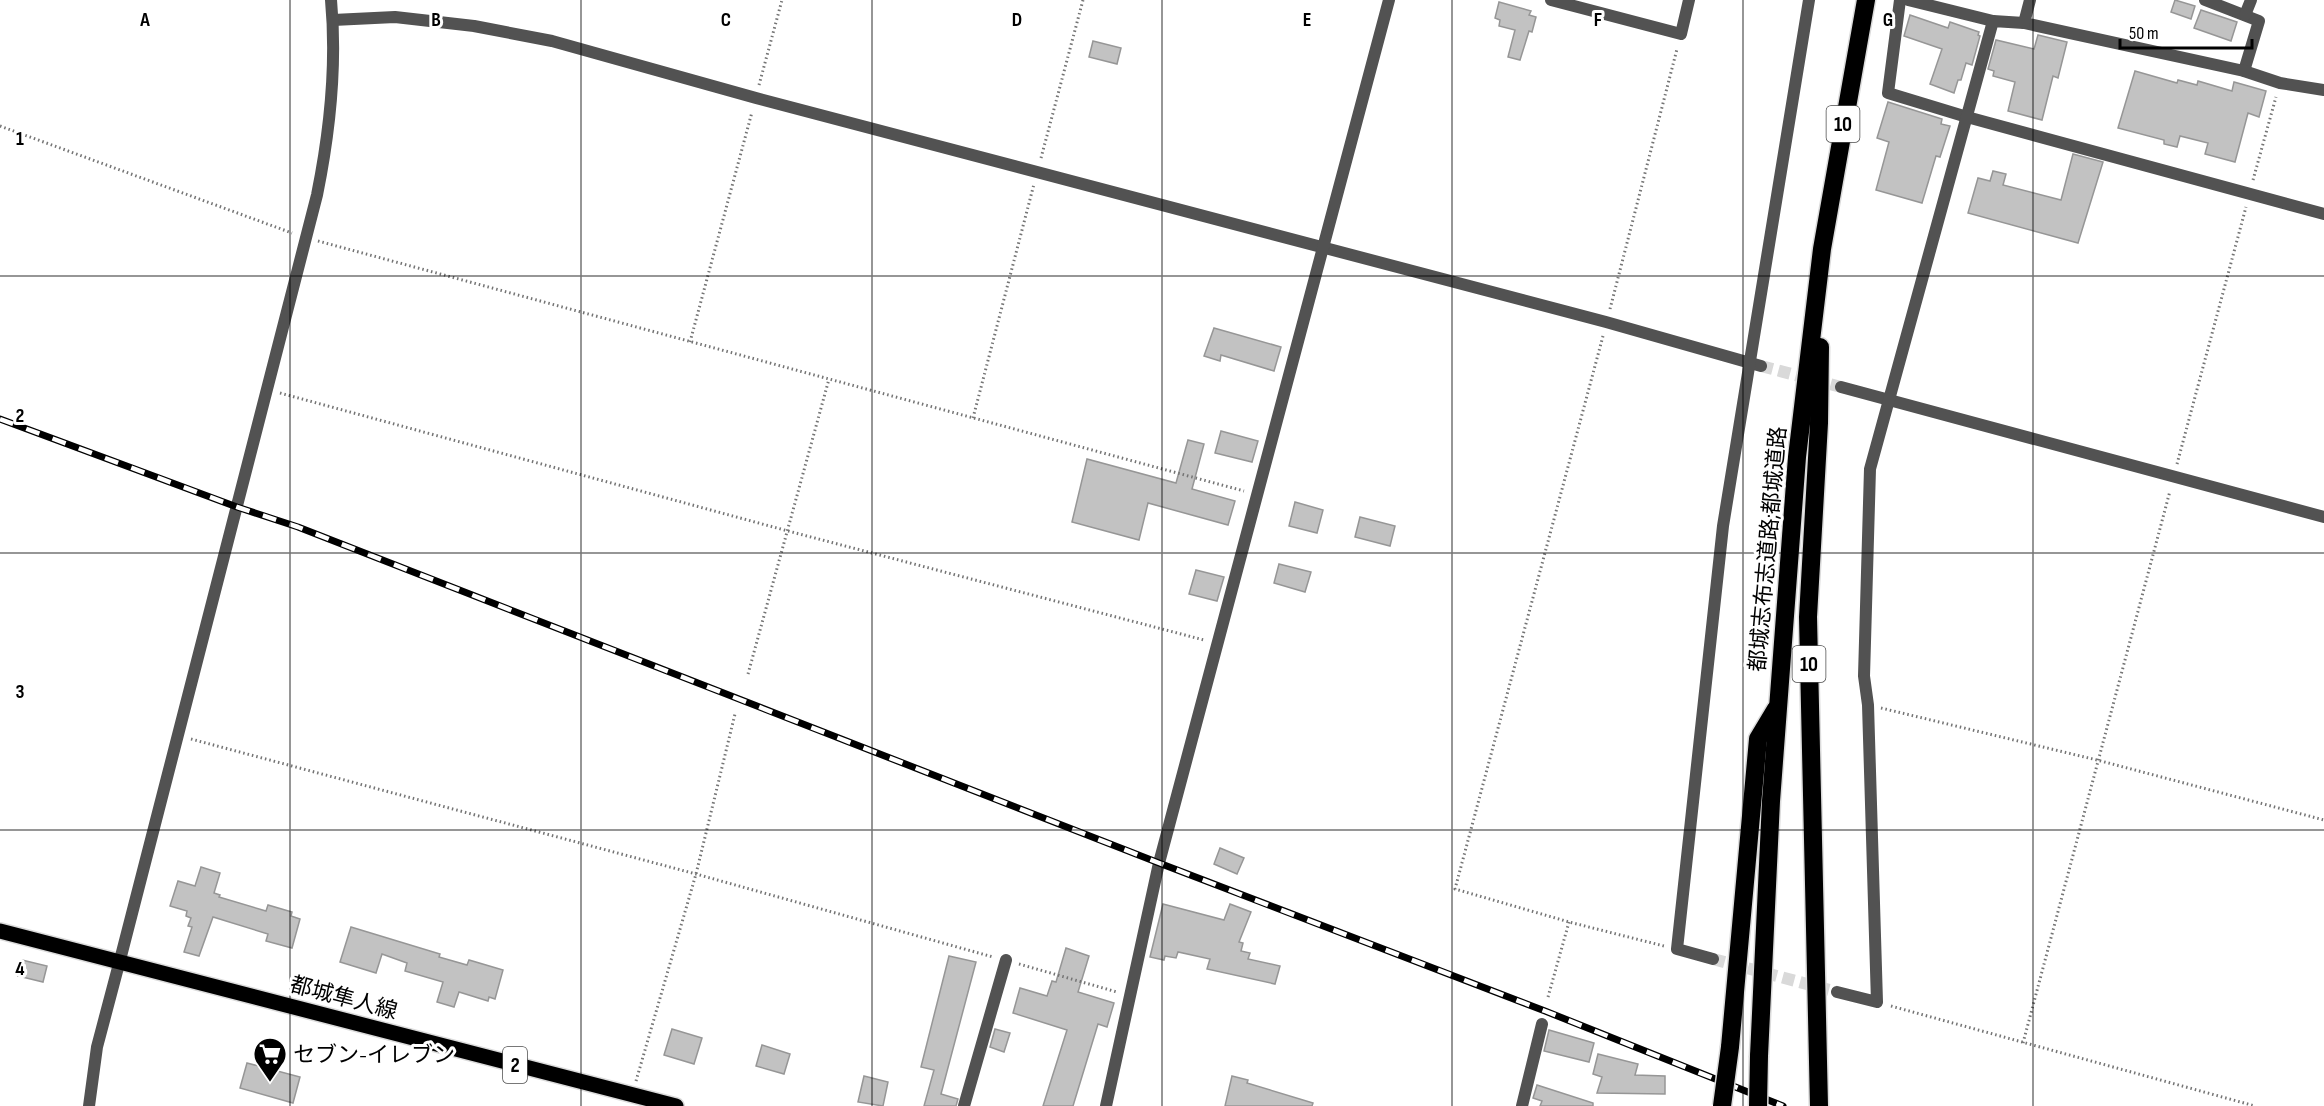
<svg xmlns="http://www.w3.org/2000/svg" width="2324" height="1106" viewBox="0 0 2324 1106" font-family="'Sofia Sans Condensed','Noto Sans JP',sans-serif">
<style>
.building{fill:#c2c2c2;stroke:#969696;stroke-width:1.5}
.lines{fill:none;stroke-linecap:round;stroke-linejoin:round}
.minor-tunnel{stroke:#d9d9d9;stroke-width:12;stroke-dasharray:12 6;stroke-linecap:butt}
.primary-casing{stroke:#dbdbdb;stroke-width:18}
.motorway-casing{stroke:#dbdbdb;stroke-width:21}
.path{stroke:#747474;stroke-width:3;stroke-dasharray:1.5 3;stroke-linecap:butt}
.minor{stroke:#525252;stroke-width:12}
.tertiary{stroke:#525252;stroke-width:12}
.primary{stroke:#000;stroke-width:15}
.motorway{stroke:#000;stroke-width:18}
.rail-casing{stroke:#000;stroke-width:7}
.rail{stroke:#fff;stroke-width:4.5;stroke-dasharray:14;stroke-linecap:butt}
.motorway-bridge-casing{stroke:#dbdbdb;stroke-width:21;stroke-linecap:butt}
.motorway-bridge{stroke:#000;stroke-width:18}
.grid{fill:none;stroke:#000;stroke-width:1.5;stroke-opacity:0.55}
.labels{text-anchor:middle;stroke-width:6;stroke-linejoin:round;paint-order:stroke}
.shield{fill:#fff;stroke:#4c4c4c;stroke-width:1.5}
.shield-label{font-size:21px;font-weight:bold;fill:#000}
.street-label{font-size:22px;fill:#000;stroke:#fff}
.poi-label{font-size:22px;fill:#000;stroke:#fff;text-anchor:start}
.grid-label{font-size:20px;text-anchor:middle;font-weight:bold;fill:#000;stroke:#fff;stroke-width:6;stroke-linejoin:round;paint-order:stroke}
</style>
<rect width="100%" height="100%" fill="#fff"/>
<!-- building -->
<g class="building">
<polygon points="2175,0 2195,6 2191,19 2171,12"/>
<polygon points="1499,2 1531,11 1529,15 1536,17 1532,32 1529,31 1520,60 1508,57 1515,30 1499,26 1500,20 1495,18"/>
<polygon points="2201,10 2237,22 2231,41 2194,28"/>
<polygon points="1910,15 1948,28 1950,22 1979,32 1978,35 1980,36 1972,65 1966,63 1961,80 1958,80 1954,93 1930,84 1942,49 1904,36"/>
<polygon points="2038,35 2067,42 2058,78 2053,76 2042,120 2008,111 2015,82 1993,76 1994,71 1988,69 1996,40 2034,49"/>
<polygon points="1093,41 1121,48 1117,64 1089,57"/>
<polygon points="2135,71 2177,83 2178,80 2197,85 2198,81 2232,91 2234,82 2266,91 2259,117 2248,113 2235,162 2205,154 2208,143 2180,136 2177,147 2164,144 2164,140 2118,128"/>
<polygon points="1888,102 1942,119 1941,124 1950,126 1940,157 1936,156 1922,203 1876,190 1889,142 1877,138"/>
<polygon points="2073,154 2103,162 2078,243 1968,213 1978,178 1990,181 1993,171 2006,174 2003,185 2061,200"/>
<polygon points="1214,328 1281,347 1274,371 1221,355 1220,361 1204,356"/>
<polygon points="1221,431 1258,441 1252,462 1215,453"/>
<polygon points="1188,440 1204,444 1192,489 1235,501 1228,525 1148,503 1139,540 1072,522 1087,459 1176,483"/>
<polygon points="1295,502 1323,510 1317,533 1289,526"/>
<polygon points="1360,517 1395,526 1390,546 1355,537"/>
<polygon points="1279,564 1311,572 1305,592 1274,583"/>
<polygon points="1196,570 1224,577 1217,601 1189,594"/>
<polygon points="1220,848 1244,858 1237,874 1214,864"/>
<polygon points="201,867 220,873 214,893 220,895 219,897 266,911 268,905 292,912 291,916 300,919 292,948 266,941 268,934 213,917 199,956 184,952 192,927 188,926 191,918 186,916 187,911 170,906 178,881 195,886"/>
<polygon points="1163,904 1224,920 1230,904 1251,912 1239,942 1243,943 1241,951 1250,953 1248,959 1280,966 1275,984 1207,969 1210,959 1178,952 1176,958 1165,956 1164,960 1150,957"/>
<polygon points="351,927 440,954 439,957 467,965 469,960 503,970 495,999 489,997 488,1001 459,992 454,1007 437,1002 443,982 405,971 407,963 382,954 376,973 340,962"/>
<polygon points="1066,948 1089,956 1078,992 1114,1003 1107,1027 1098,1024 1073,1106 1043,1106 1067,1030 1013,1013 1020,988 1047,996 1052,981 1056,982"/>
<polygon points="949,956 976,962 941,1094 958,1099 956,1106 924,1106 934,1070 921,1067"/>
<polygon points="22,960 47,966 43,982 18,976"/>
<polygon points="672,1029 702,1038 694,1064 664,1055"/>
<polygon points="995,1029 1010,1033 1004,1052 990,1047"/>
<polygon points="1549,1030 1594,1043 1589,1062 1544,1051"/>
<polygon points="762,1045 790,1054 784,1074 756,1066"/>
<polygon points="1598,1054 1638,1064 1635,1075 1665,1076 1665,1094 1597,1093 1602,1077 1593,1074"/>
<polygon points="247,1063 300,1077 293,1103 240,1088"/>
<polygon points="864,1076 888,1082 883,1106 858,1102"/>
<polygon points="1232,1076 1248,1080 1247,1083 1313,1103 1312,1106 1225,1106"/>
<polygon points="1537,1085 1593,1103 1593,1106 1540,1106 1542,1101 1533,1098"/>
</g>
<g class="lines">
<!-- minor-tunnel -->
<g class="minor-tunnel">
<polyline points="1761,366 1841,387"/>
<polyline points="1713,959 1837,992"/>
</g>
<!-- primary casing -->
<g class="primary-casing">
<polyline id="primary" points="0,931 676,1106"/>
</g>
<!-- motorway casing -->
<g class="motorway-casing">
<g id="motorway">
<polyline points="1730,1047 1758,739 1776,709"/>
<polyline points="1759,1056 1771,801 1797,457 1822,249 1866,0"/>
<polyline points="1819,1106 1808,617 1819,423 1820,347"/>
</g>
</g>
<!-- path -->
<g class="path">
<polyline points="759,85 782,0"/>
<polyline points="0,126 292,233"/>
<polyline points="1041,158 1083,0"/>
<polyline points="2253,180 2276,97"/>
<polyline points="318,241 1244,491"/>
<polyline points="1610,309 1677,49"/>
<polyline points="1603,336 1455,889 1569,922 1664,946"/>
<polyline points="690,342 752,112"/>
<polyline points="280,393 788,531 1204,640"/>
<polyline points="973,418 1034,184"/>
<polyline points="2177,464 2246,207"/>
<polyline points="748,674 829,379"/>
<polyline points="1881,708 2097,760 2324,820"/>
<polyline points="191,739 696,874 993,957"/>
<polyline points="1019,964 1117,992"/>
<polyline points="1548,997 1569,922"/>
<polyline points="1891,1006 2255,1106"/>
<polyline points="2023,1043 2170,491"/>
<polyline points="636,1081 696,874 735,714"/>
</g>
<!-- minor -->
<g class="minor">
<polyline points="1551,0 1681,34 1689,0"/>
<polyline points="1900,0 1888,93 1967,117 2324,214"/>
<polyline points="1908,0 1993,21"/>
<polyline points="2205,0 2259,21 2244,71"/>
<polyline points="2245,15 2251,0"/>
<polyline points="333,20 395,17 474,26 552,41 756,98 1606,322 1761,366"/>
<polyline points="2024,23 2244,71 2280,83 2324,90"/>
<polyline points="1841,387 2324,517"/>
<polyline points="1713,959 1677,949 1723,526 1809,0"/>
<polyline points="1837,992 1877,1002 1868,705 1864,676 1870,469 1993,21 2024,23 2030,0"/>
<polyline points="89,1106 97,1047 120,960"/>
<polyline points="964,1106 1006,960"/>
<polyline points="1106,1106 1159,863 1389,0"/>
<polyline points="1522,1106 1542,1024"/>
</g>
<!-- tertiary -->
<path class="tertiary" d="M120 960 317 195C330 131 337 65 331 0"/>
<!-- primary -->
<use href="#primary" class="primary"/>
<!-- motorway -->
<use href="#motorway" class="motorway"/>
<!-- rail casing -->
<g class="rail-casing">
<polyline id="rail" points="0,419 237,507 298,527 1159,863 1545,1011 1783,1106"/>
</g>
<!-- rail -->
<use href="#rail" class="rail"/>
<!-- motorway-bridge casing -->
<g class="motorway-bridge-casing">
<g id="motorway-bridge">
<polyline points="1722,1106 1730,1047"/>
<polyline points="1758,1106 1759,1056"/>
</g>
</g>
<!-- motorway-bridge -->
<use href="#motorway-bridge" class="motorway-bridge"/>
</g>
<!-- grid -->
<path class="grid" d="M290 0V1106M581 0V1106M872 0V1106M1162 0V1106M1452 0V1106M1743 0V1106M2033 0V1106M0 276H2324M0 553H2324M0 830H2324"/>
<!-- icons -->
<defs>
<g id="supermarket-pin" transform="scale(1.725)"><path d="M0 17L-7.5 6A9.5 9.5 0 1 1 7.5 6Z" fill="#000" stroke="#fff"/><path d="M-6-5.5h2.5l.6 2H6L4.5 2H-2.5L-4.4-4H-6ZM-1.5 3.2a1.3 1.3 0 1 0 .1 0ZM3 3.2a1.3 1.3 0 1 0 .1 0Z" fill="#fff"/></g>
</defs>
<g fill-rule="evenodd">
<use href="#supermarket-pin" x="270" y="1054"/>
</g>
<g class="labels">
<!-- shield labels -->
<g class="shield">
<rect x="1826.5" y="106" width="33" height="36" rx="4.5"/>
<rect x="1792.5" y="646" width="33" height="36" rx="4.5"/>
<rect x="503" y="1047" width="24" height="36" rx="4.5"/>
</g>
<g class="shield-label">
<text x="1843" y="131">10</text>
<text x="1809" y="671">10</text>
<text x="515" y="1072">2</text>
</g>
<!-- street labels -->
<g class="street-label">
<text transform="translate(1767 549) rotate(-85)" y="8">都城志布志道路;都城道路</text>
<text transform="translate(344 997) rotate(15)" y="8">都城隼人線</text>
</g>
<!-- poi labels -->
<g class="poi-label">
<text x="293" y="1062">セブン-イレブン</text>
</g>
</g>
<g class="grid-label">
<text x="145" y="26">A</text>
<text x="436" y="26">B</text>
<text x="726" y="26">C</text>
<text x="1017" y="26">D</text>
<text x="1307" y="26">E</text>
<text x="1598" y="26">F</text>
<text x="1888" y="26">G</text>
<text x="20" y="145">1</text>
<text x="20" y="422">2</text>
<text x="20" y="698">3</text>
<text x="20" y="975">4</text>
</g>
<!-- scale -->
<path d="M2120 39v9h132v-9" fill="none" stroke="#000000" stroke-width="3"/>
<text x="2129" y="39" font-size="18" fill="#000000" stroke="#ffffff" stroke-width="4.5" paint-order="stroke">50 m</text>
</svg>
